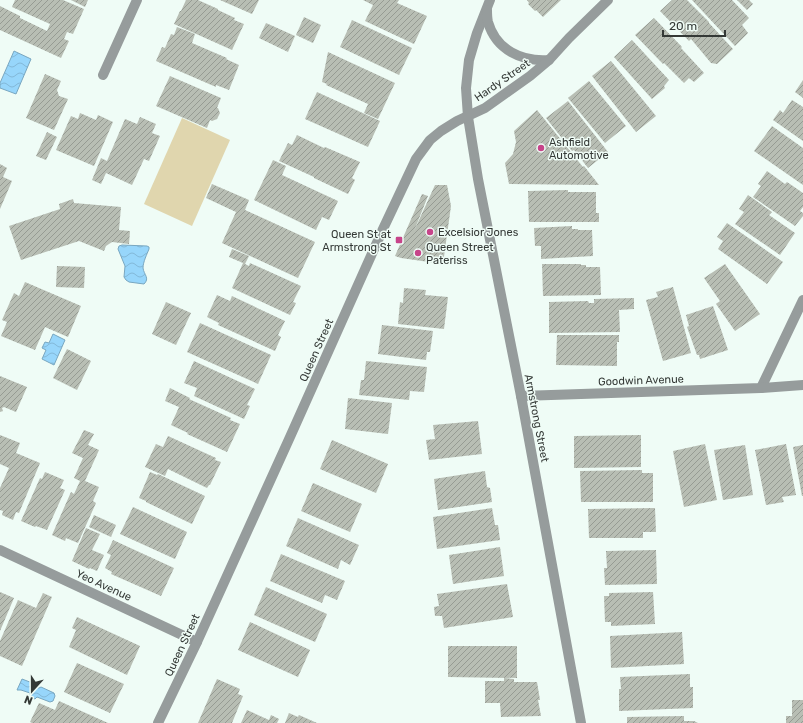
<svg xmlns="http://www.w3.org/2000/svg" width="803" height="723" viewBox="0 0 803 723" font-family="Rubik,sans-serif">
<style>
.green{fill:#e0d6ae}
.water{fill:url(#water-waves);stroke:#79a7c0}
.building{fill:url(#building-hatch)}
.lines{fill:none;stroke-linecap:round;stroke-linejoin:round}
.minor{stroke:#969c9c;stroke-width:10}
.poi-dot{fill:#c7448a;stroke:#effcf6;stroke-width:1.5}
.labels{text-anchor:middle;stroke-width:3;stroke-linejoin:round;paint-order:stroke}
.street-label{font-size:11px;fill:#343936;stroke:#effcf6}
.poi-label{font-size:11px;fill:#343936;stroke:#effcf6;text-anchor:start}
</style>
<defs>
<pattern id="water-waves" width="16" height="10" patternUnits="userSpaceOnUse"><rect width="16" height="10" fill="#97d6fb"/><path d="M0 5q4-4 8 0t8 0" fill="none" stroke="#83b8d8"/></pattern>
<pattern id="building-hatch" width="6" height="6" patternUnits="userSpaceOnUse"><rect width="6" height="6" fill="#b8beb4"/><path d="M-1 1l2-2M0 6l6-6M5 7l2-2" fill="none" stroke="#969b93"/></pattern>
</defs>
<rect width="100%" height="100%" fill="#effcf6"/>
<!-- green -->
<polygon class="green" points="182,118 230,140 192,226 144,204"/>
<!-- water -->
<g class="water">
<polygon points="14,51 31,59 16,94 0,88 0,83"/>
<path d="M122 245 147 246 149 247V249C147 254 143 262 143 268 144 275 150 278 144 284L129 282 126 280 124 277 125 266 118 249 119 246Z"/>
<polygon points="53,334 65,340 54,365 42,359 46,350 42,348 45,342 49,343"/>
<polygon points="22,679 35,684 35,687 39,688 41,687 54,693 55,696 53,701 50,702 37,697 35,699 30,697 30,693 21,690 17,690"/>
</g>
<!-- building -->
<g class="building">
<polygon points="15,0 63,0 84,9 73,34 67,32 64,39 69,41 61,58 0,30 0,6 20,16 20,18 47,31 50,24 12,7"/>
<polygon points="71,0 88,0 85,7"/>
<polygon points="186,0 198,0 218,9 218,10 235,18 234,20 244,24 232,50 174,24 180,11 181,11"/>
<polygon points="220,0 259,0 252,14"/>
<polygon points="363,0 399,0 397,3 427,16 414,44 365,21 373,5"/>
<polygon points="527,0 561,0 543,17 536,10 535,11 528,4 529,3"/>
<polygon points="672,0 687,0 709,22 709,23 733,49 717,64 711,63 691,39 689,41 660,11"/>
<polygon points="692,0 732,0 749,18 742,25 748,33 735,46"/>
<polygon points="737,0 749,0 753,4 747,10"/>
<polygon points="304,17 321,25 313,43 296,35"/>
<polygon points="654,18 682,47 681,48 704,73 694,82 689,78 684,83 664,63 663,64 635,35"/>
<polygon points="352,20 412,48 399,75 340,47"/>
<polygon points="266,23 295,36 288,52 259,38"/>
<polygon points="177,27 195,34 192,43 227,58 226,59 239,65 229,90 216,85 216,87 156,61 162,47 165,48 171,34 174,35"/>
<polygon points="632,40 669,80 664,86 665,88 652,99 614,57"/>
<polygon points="328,52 395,83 378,119 364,113 368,104 326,85 327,84 322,82"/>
<polygon points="611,61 656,116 636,132 592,76"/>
<polygon points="45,74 61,81 57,90 59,96 68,99 54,130 26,118"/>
<polygon points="170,76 221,98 217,108 218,108 220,113 217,119 212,121 210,120 207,128 156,106"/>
<polygon points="803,80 803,98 795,92"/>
<polygon points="589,81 626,126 605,143 568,98"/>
<polygon points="317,92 380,121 368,147 305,119"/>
<polygon points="792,100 803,107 803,141 773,120 780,110 783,113"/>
<polygon points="568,101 608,152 588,168 574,150 572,151 546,118"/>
<polygon points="537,110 583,167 584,166 599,185 509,184 505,163 513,154 516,142 514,131"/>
<polygon points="80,113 96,120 98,115 113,122 94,166 56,150 71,116 78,119"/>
<polygon points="140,117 156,124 152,133 160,136 149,161 144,159 132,185 106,173 101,184 92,180 101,158 107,161 125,119 137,124"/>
<polygon points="772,126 803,148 803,185 754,151"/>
<polygon points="47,132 57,137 46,160 36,156"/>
<polygon points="297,135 324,148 325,147 360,162 352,178 355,180 348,194 314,178 314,177 279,161 288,143 292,145"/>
<polygon points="273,160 286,166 282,175 338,201 329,220 322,217 316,230 254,200"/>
<polygon points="0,164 7,168 3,177 12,181 0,209"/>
<polygon points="767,171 785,184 787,182 803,193 803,207 800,211 803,213 803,216 795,226 753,197 761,186 758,184"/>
<polygon points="212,184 249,200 245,210 315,242 298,278 222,243 236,212 206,198"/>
<polygon points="435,185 447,185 451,206 443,264 401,258 395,256 422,194 428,196 414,231"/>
<polygon points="568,190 568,192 596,192 596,213 599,213 599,222 529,222 528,191"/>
<polygon points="748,195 772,212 769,215 795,233 780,255 735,224 744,212 739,209"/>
<polygon points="73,199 74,203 121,207 119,230 130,231 129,244 112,242 106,246 104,251 79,241 21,260 9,226 60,209 59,204"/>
<polygon points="727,223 783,262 767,284 718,249 723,241 717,237"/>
<polygon points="572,226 572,229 578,229 578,230 592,230 593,256 541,259 541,246 535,246 534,228"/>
<polygon points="232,249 249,256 245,264 249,266 250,263 301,286 293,302 296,303 290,315 232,288 243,263 229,257"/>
<polygon points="542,264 581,264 581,265 586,265 586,267 600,267 601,295 543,296"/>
<polygon points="725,264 760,314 735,331 716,304 720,301 704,278"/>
<polygon points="57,266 85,267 84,288 56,287"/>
<polygon points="25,282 81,306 68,337 45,327 35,350 1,336 7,322 2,320 14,293 19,296"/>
<polygon points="673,287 691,353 663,361 646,300 658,297 656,292"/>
<polygon points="404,288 426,290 425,295 448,297 444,329 398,324 400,302 403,303"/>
<polygon points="217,295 230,301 232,296 285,321 278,335 281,337 275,351 218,325 219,323 207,317"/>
<polygon points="634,298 634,309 619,310 620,332 549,333 549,302 588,301 589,303 594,303 594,299"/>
<polygon points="166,302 191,313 176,345 152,334"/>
<polygon points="713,306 728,350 700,359 699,355 697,355 687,327 689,326 686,315"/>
<polygon points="200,323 271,355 258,384 187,352"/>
<polygon points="382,325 433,331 430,352 427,352 426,360 378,354"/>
<polygon points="557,335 619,335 619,342 617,342 617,366 556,365"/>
<polygon points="67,349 91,361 77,390 53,378"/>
<polygon points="194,361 255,389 247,405 250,406 244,419 194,396 197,388 184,383"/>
<polygon points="366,361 427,367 424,392 410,391 409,400 359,395 361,380 364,380"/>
<polygon points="0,376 27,387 16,412 4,407 2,408 3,411 0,412"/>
<polygon points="170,388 190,398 189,399 231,418 230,420 240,424 227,452 187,434 188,433 171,425 179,407 165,401"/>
<polygon points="348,398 392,403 388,434 345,429"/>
<polygon points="478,421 482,454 429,460 426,440 435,439 433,425"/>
<polygon points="84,430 94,434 88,445 99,450 85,481 99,487 93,501 96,503 78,543 66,538 65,541 52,535 71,492 74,494 80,481 74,478 83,458 72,453"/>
<polygon points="0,435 20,443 16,453 40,463 19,513 16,512 13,520 2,515 3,511 0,510 0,488 9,468 0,464"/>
<polygon points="641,435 641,467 574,468 574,436"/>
<polygon points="168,436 216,458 215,460 221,462 210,485 209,485 207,488 168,469 165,476 145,467 156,444 163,447"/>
<polygon points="332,440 388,464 376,493 320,469"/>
<polygon points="705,444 717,500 684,507 673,451"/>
<polygon points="786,444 796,495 782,497 784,502 766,505 755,450"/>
<polygon points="745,445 753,495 723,500 714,450"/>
<polygon points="803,445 803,496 802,496 793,447"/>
<polygon points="642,470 642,473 653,473 653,502 581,502 580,471"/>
<polygon points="485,471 487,487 490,488 492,502 438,510 434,479"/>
<polygon points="45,472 64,480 60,488 65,490 47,530 36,526 35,527 21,521 40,478 42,479"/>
<polygon points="150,472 157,475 158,474 205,496 192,524 146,502 146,501 139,498"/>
<polygon points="313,483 362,504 350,532 301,511"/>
<polygon points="133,507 187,532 175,559 120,534"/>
<polygon points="492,508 495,525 498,525 500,540 437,549 433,517"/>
<polygon points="655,508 656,532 643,532 643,538 589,538 588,509"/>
<polygon points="94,515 116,525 111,537 89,527"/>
<polygon points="298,518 359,545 350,565 341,560 338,569 286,546"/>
<polygon points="86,528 100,534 92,550 104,555 97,571 90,568 89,569 72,561"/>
<polygon points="113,540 174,568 161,596 111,574 112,572 105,568 111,555 107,553"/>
<polygon points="500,547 504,576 453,584 449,555"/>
<polygon points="656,550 657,584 605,585 604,568 607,568 606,551"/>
<polygon points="281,554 345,581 337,600 325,595 322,603 270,581"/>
<polygon points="507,584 513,617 444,628 442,616 435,616 434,607 439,606 437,594"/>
<polygon points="266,587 327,614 315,642 254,615"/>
<polygon points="0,592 14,598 0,631"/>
<polygon points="653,592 655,624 611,626 611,622 605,622 604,596 609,596 609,593"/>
<polygon points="43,593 52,597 22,666 0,656 0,641 18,600 36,608"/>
<polygon points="77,617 140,646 127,675 69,647 76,630 72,628"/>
<polygon points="250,622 310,650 298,677 238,650"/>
<polygon points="682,632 684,664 611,668 610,636"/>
<polygon points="448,646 517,646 517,678 448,677"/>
<polygon points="77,663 124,684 110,713 64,692"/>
<polygon points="690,674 690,687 693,687 693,708 619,711 619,689 621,689 620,677"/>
<polygon points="504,678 514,679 514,682 537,682 540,700 538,700 541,716 501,717 500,703 485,703 485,681 504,681"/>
<polygon points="217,679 240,689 238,694 243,696 232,723 198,723"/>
<polygon points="792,700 803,700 803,723 786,723 786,716 792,716"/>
<polygon points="59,701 108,723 32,723 30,722 39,703 55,710"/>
<polygon points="247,710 269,720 271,715 279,719 277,723 241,723"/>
<polygon points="289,713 298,717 299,715 317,723 285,723"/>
<polygon points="684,716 684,721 694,721 698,723 627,723 627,717"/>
</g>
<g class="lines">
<!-- minor -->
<g class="minor">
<polyline points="490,0 477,33 469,60 466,88 468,117 478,179 521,396 581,723"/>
<path d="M487 10C487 14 487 18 488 22 496 50 522 62 549 60"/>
<polyline points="103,75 137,0"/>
<polyline points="761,388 803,300"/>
<polyline points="521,396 761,388 803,385"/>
<polyline points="0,550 197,642"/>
<polyline points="158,723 197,642 290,437 383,229 416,159 430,140 441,131 457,121 485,108 530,76 549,60 569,38 608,0"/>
</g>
</g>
<!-- markers -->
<g class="poi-dot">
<circle cx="541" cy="148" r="4"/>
<circle cx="430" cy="232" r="4"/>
<rect x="395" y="236" width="8" height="8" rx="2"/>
<circle cx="418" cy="253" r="4"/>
</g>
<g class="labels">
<!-- street labels -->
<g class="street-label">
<text transform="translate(502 80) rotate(-35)" y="4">Hardy Street</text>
<text transform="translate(316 350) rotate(-66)" y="4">Queen Street</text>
<text transform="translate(641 380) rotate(-2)" y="4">Goodwin Avenue</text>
<text transform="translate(537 418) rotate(79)" y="4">Armstrong Street</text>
<text transform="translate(104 585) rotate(25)" y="4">Yeo Avenue</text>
<text transform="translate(182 645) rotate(-65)" y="4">Queen Street</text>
</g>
<!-- poi labels -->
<g class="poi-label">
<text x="549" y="146">Ashfield<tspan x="549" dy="13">Automotive</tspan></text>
<text x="438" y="236">Excelsior Jones</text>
<text x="391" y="238" text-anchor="end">Queen St at<tspan x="391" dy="13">Armstrong St</tspan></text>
<text x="426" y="251">Queen Street<tspan x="426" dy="13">Pateriss</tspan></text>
</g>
</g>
<!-- north arrow -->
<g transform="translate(32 691) rotate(201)" stroke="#effcf6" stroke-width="3" paint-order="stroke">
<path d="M0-3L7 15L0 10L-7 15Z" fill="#343936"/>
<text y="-6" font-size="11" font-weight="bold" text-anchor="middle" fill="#343936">N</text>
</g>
<!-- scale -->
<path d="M663 30v6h62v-6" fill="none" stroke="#343936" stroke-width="2"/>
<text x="669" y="30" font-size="12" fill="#343936" stroke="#effcf6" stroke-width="3" paint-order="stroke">20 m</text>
</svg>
